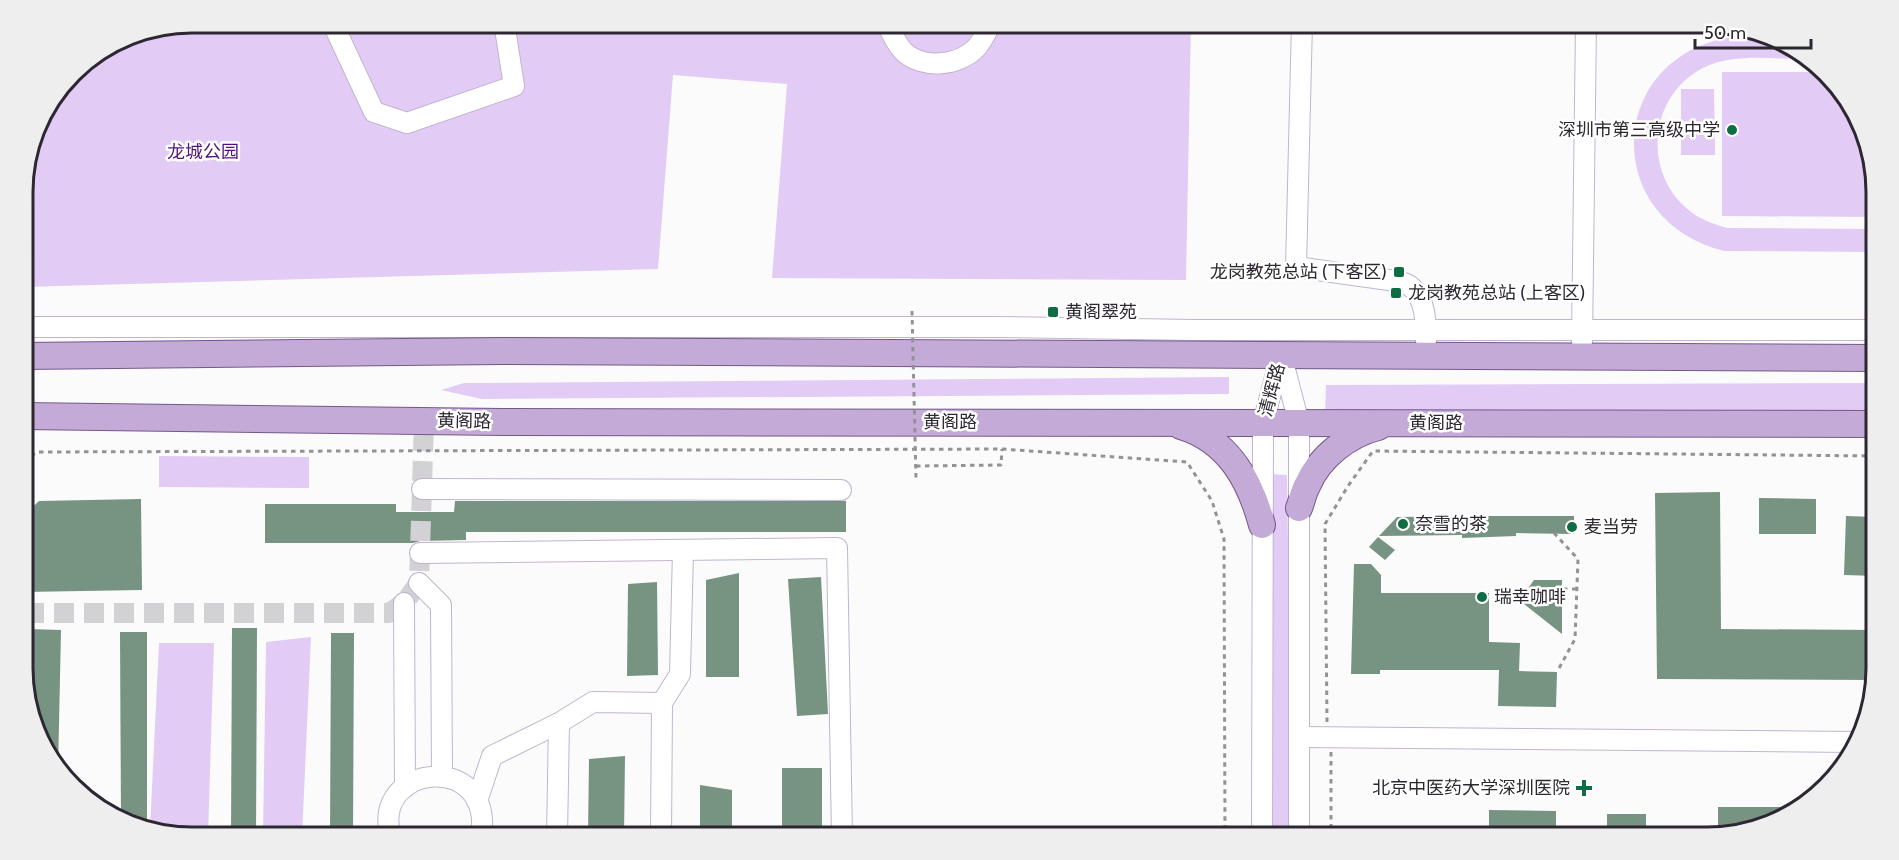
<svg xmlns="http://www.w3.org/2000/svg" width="1899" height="860" viewBox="0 0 1899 860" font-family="Cabin,'Noto Sans SC',sans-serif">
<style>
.green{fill:#e2ccf6}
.building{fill:#779381}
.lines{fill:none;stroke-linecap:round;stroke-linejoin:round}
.minor-tunnel{stroke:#d2d1d3;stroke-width:20;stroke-dasharray:20 10;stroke-linecap:butt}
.minor-casing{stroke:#c2b4d0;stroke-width:22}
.major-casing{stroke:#74588c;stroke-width:28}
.path{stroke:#949197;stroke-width:3;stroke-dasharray:4.5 4.5;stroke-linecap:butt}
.minor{stroke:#fff;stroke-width:20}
.major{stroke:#c3aad7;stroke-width:26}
.path-bridge{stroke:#949197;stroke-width:3;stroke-dasharray:4.5 4.5;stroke-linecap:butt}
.poi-dot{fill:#0e6d42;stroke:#fff;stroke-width:2}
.labels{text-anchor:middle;stroke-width:5;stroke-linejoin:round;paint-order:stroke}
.poi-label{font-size:18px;fill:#2d2732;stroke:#fff;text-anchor:start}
.park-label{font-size:18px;fill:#531478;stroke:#fff}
.street-label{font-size:18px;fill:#2d2732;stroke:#fff}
.rim{fill:none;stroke:#2d2732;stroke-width:3}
</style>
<rect width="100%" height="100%" fill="#fbfbfb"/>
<!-- green -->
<g class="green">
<polygon points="192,22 1191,23 1186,280 772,278 787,84 673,75 658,269 23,287 23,180 40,117 80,65 127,35"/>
<path d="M1741 36H1772L1803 59C1770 59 1733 53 1703 68 1648 96 1642 174 1690 211 1701 220 1714 224 1727 228L1875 229V252L1724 251C1595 218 1608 48 1741 36Z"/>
<polygon points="1722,72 1819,72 1842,89 1875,170 1875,217 1722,216"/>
<polygon points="1681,89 1714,89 1715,155 1681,155"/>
<polygon points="1229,377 1229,394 482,399 441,390 464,383"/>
<polygon points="1876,383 1876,413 1325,415 1326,385"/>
<polygon points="159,456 309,457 309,488 159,487"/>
<polygon points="1270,474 1287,475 1288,543 1291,585 1290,837 1270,837"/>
<polygon points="311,637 302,837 263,837 266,642"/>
<polygon points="159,643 214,643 208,837 192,837 150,829"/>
</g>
<!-- building -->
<g class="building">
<polygon points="1720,492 1721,629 1876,630 1876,669 1874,680 1657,679 1655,493"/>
<polygon points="1759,498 1816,499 1816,534 1759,534"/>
<polygon points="141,499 142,590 24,592 24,515 39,501"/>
<polygon points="455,501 846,501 846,532 466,532 466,540 420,541 413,543 265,543 265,504 396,504 396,512 454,512"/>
<polygon points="1488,516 1574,516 1574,534 1516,533 1516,536 1462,538 1462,535 1379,536 1397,517"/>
<polygon points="1846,516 1876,517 1876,576 1844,575"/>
<polygon points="1378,537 1395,550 1385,560 1369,547"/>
<polygon points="1354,564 1371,564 1381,575 1381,593 1489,593 1489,642 1520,643 1519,671 1557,672 1556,707 1498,706 1499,670 1380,670 1380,674 1351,674"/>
<polygon points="739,573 739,677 706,677 706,580"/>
<polygon points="821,577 828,714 797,716 788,579"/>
<polygon points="1534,580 1562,580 1562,634 1524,604 1524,594"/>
<polygon points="657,582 658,675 627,676 628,584"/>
<polygon points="232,628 257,628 256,837 231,837"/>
<polygon points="28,629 61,630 58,771 27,697"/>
<polygon points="120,632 147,632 147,829 127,824 121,820"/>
<polygon points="331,633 354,633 353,837 330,837"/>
<polygon points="625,756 624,837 588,837 589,759"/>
<rect x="782" y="768" width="40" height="69"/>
<polygon points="700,785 732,790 732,837 700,837"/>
<polygon points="1718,807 1800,807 1800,809 1718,837"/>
<polygon points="1489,810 1556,811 1556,837 1489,837"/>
<rect x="1607" y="814" width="39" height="23"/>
</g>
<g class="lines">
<!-- minor-tunnel -->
<polyline class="minor-tunnel" points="24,613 389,613 404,603 419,583 424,421"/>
<!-- minor casing -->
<g class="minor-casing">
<g id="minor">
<polyline points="332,22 374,112 407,123 514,86 504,22"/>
<path d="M887 22C891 33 896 43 903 51 922 70 960 66 977 47 983 40 987 30 992 22"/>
<path d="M1302 22 1296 267 1396 281C1400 282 1406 283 1410 286 1426 298 1426 323 1426 341"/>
<polyline points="23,327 995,327 1196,330 1876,330"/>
<polyline points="1582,342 1586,22"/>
<polyline points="1282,358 1299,423 1299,837"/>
<polyline points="422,489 841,490"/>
<polyline points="420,553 837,548 842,837"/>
<polyline points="419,583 441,605 442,776"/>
<polyline points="404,603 405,787"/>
<polyline points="662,703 680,674 683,550"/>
<polyline points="559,723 593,702 662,703 661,837"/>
<polyline points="1299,737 1856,742"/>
<polyline points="477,801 492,756 559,723 557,837"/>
<path d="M391 837C369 763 495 750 481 837"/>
<polyline points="1262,837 1263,423 1281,355"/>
</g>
</g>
<!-- major casing -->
<g class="major-casing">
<g id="major">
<polyline points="23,356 502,351 1876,358"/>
<polyline points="23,416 502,422 1876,424"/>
<path d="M1181 426C1228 440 1250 480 1262 525"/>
<path d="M1299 508C1302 501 1303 493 1307 486 1319 457 1349 434 1378 427"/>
</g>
</g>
<!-- path -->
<g class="path">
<polyline points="23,460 38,452 1002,449 1187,462 1212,501 1224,539 1225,837"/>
<polyline points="916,466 1001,465 1002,449"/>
<polyline points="1554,533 1578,559 1575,639 1557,672"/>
<polyline points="1563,589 1577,589"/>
<polyline points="1327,722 1325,524 1348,486 1373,451 1876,456"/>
<polyline points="1331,752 1331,837"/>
</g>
<!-- minor -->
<use href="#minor" class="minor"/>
<!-- major -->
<use href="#major" class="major"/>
<!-- path-bridge -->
<polyline class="path-bridge" points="912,311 916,479"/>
</g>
<!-- markers -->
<g class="poi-dot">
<circle cx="1732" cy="130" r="6"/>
<rect x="1393" y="266" width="12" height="12" rx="3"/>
<rect x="1390" y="287" width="12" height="12" rx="3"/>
<rect x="1047" y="306" width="12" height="12" rx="3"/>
<circle cx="1403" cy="524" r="6"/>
<circle cx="1572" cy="527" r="6"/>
<circle cx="1482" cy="597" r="6"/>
<path d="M1581 779h6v6h6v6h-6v6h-6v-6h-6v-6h6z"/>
</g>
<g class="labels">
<!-- poi labels -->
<g class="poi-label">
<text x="1720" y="136" text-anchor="end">深圳市第三高级中学</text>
<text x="1387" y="278" text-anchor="end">龙岗教苑总站 (下客区)</text>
<text x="1408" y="299">龙岗教苑总站 (上客区)</text>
<text x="1065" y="318">黄阁翠苑</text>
<text x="1415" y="530">奈雪的茶</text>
<text x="1584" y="533">麦当劳</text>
<text x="1494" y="603">瑞幸咖啡</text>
<text x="1570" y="794" text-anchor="end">北京中医药大学深圳医院</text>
</g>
<!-- park labels -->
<g class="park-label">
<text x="203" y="158">龙城公园</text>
</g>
<!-- street labels -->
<g class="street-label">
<text transform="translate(1272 390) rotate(-75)" y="6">清辉路</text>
<text transform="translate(464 421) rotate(1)" y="6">黄阁路</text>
<text x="950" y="428">黄阁路</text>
<text x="1436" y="429">黄阁路</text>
</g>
</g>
<!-- crop -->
<path d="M0 0H1899V860H0ZM192 33H1707A159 159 0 0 1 1866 192V668A159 159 0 0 1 1707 827H192A159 159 0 0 1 33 668V192A159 159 0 0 1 192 33Z" fill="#eeeeef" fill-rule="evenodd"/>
<path class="rim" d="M192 33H1707A159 159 0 0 1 1866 192V668A159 159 0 0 1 1707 827H192A159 159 0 0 1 33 668V192A159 159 0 0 1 192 33Z"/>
<!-- scale -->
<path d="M1695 39v9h116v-9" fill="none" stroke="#2d2732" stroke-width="3"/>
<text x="1704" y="39" font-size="18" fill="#2d2732" stroke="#ffffff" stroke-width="4.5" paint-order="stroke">50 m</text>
</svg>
